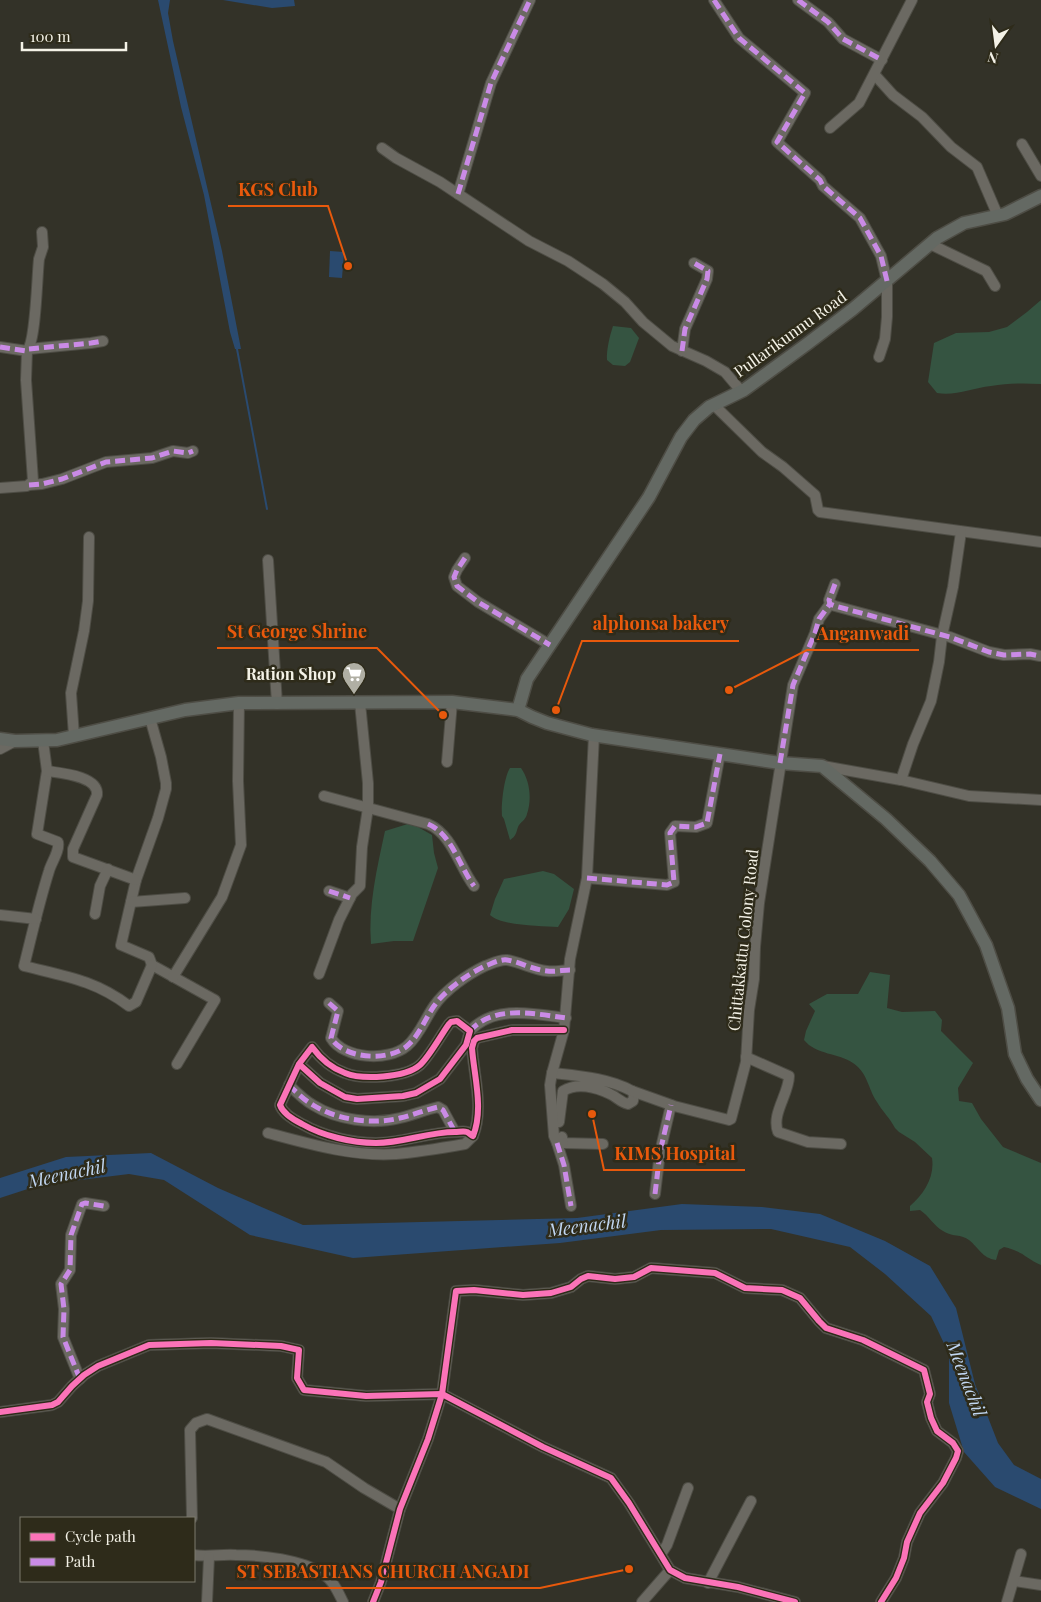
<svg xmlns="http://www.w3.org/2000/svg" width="1041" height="1602" viewBox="0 0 1041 1602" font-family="'Playfair Display',serif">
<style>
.green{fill:#355441}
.water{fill:#2a4a6f}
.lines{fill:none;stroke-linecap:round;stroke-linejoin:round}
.stream{stroke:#2a4a6f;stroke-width:2}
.minor-casing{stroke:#4e4d45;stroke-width:12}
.major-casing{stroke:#4e4d45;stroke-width:15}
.minor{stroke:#6b6962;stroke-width:10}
.major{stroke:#646963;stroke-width:12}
.quiet{stroke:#ca8be6;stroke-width:5;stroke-dasharray:10 5;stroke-linecap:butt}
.cycleway-casing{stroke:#2e2b1a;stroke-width:9}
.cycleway{stroke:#fb73b8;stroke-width:6}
.labels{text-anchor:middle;stroke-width:5;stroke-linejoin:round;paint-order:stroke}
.street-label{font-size:16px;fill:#f4f2e7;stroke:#2e2b1a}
.poi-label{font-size:16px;font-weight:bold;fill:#f4f2e7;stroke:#2e2b1a;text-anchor:end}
.water-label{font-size:18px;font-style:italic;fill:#c1d7f2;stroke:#2e2b1a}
.leader{fill:none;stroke:#e8590c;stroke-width:2}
.callout-dot{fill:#e8590c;stroke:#2e2b1a;stroke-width:2}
.callout-label{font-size:18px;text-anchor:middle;font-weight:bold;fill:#e8590c;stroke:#2e2b1a;stroke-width:5;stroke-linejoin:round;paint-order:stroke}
</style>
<rect width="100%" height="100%" fill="#333228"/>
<!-- green -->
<g class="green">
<path d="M1041 300V384C1024 383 1008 383 991 386 972 388 956 396 937 393L928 382 934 343 956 333 989 332 1007 327 1027 312Z"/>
<path d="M613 326 631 328 639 338 630 362 625 366 613 365 607 360C606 351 610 335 613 326Z"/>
<path d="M510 768H521C530 781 532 799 527 814 526 820 520 822 518 827 516 833 516 836 510 840L504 819 502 816C501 805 504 777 510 768Z"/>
<path d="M411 823 432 835 434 853 438 868 413 941H394L371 944C368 906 377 868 385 831Z"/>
<path d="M543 871 554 874 574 889 569 909 558 927C542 926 501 926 490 915L495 899 504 879Z"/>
<path d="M870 972 890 975 887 1008 902 1012 935 1011 942 1020 941 1031 973 1063 958 1088 959 1101 972 1103 981 1119 1003 1147 1041 1163V1265C1026 1259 1023 1251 1004 1247L999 1250 996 1260C982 1258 979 1248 969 1240 962 1234 951 1237 943 1231 934 1226 929 1216 920 1210L910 1211V1206C924 1194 935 1177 932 1158L915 1142 899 1132 895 1128C890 1118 882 1111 877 1102 868 1089 868 1073 853 1063 839 1053 816 1055 804 1040L806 1031 815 1011 809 1004 827 994H858Z"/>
</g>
<!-- water -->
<g class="water">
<polygon points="158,0 170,0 168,13 173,41 222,251 241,349 235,349 230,332 204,195 181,107"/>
<polygon points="223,0 294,0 295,6 272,8"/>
<polygon points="330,251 344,252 342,278 329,277"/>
<polygon points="151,1153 218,1188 303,1225 577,1218 682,1204 762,1207 820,1214 885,1241 930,1266 956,1308 975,1384 998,1443 1014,1465 1041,1479 1041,1509 995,1487 964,1452 949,1403 949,1354 931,1316 885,1274 850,1247 771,1229 661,1230 560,1243 353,1258 250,1235 164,1180 129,1174 40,1185 0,1198 0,1178 66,1157"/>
</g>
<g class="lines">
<!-- stream -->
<polyline class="stream" points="237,349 267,509"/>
<!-- minor casing -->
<g class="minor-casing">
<g id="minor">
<polyline points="714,0 739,38 805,93 777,142 820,180 823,186 860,218 881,256 887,281 887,317 885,339 879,357"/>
<polyline points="798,0 828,22 843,39 882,60"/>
<polyline points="875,75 893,95 922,117 951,147 977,167 998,216"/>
<polyline points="830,128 859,103 912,0"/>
<polyline points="1022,144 1041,176"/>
<polyline points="382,148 396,158 440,182 529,241 568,261 603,284 625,302 643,322 672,346 706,361 725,372 741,391"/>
<polyline points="458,194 491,83 530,0"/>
<polyline points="930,244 986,271 995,286"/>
<polyline points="0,347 27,351"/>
<polyline points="29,349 91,343 103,341"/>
<polyline points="682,351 685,329 707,279 708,271 694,263"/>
<polyline points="714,405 762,452 783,467 815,495 818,510 820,512 1041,542"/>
<polyline points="29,485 42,484 62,479 106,462 152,458 173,451 188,453 193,451"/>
<path d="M0 488 27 486 33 481 26 380 27 351C36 341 37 276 39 259L43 247 42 232"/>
<polyline points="465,558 457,570 454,577 457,586 478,602 550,645"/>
<polyline points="268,560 277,704"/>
<polyline points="835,584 829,600 830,604 835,606 950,637 989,652 1004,655 1030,654 1040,656"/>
<polyline points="150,718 161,757 166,783 166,789 158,818 136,880 121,945 149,957 152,965 215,1000 177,1064"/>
<polyline points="74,736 71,693 84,631 88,601 89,537"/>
<path d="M43 741 47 771 37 834 58 842C60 851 51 863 49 871 39 903 32 934 24 966 64 976 95 980 129 1006L136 1002 152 965"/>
<polyline points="0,749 15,741"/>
<polyline points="447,762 452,702"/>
<polyline points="823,766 901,780 969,796 1041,800"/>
<path d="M47 771C61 773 99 776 97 795L73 849V857L136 880"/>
<polyline points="901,780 913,744 931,701 939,662 942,636 953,587 961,532"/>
<path d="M324 796 428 824C452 834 459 866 474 886"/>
<polyline points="587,878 667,885 674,882 670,833 675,826 696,827 707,823 720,754"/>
<polyline points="329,891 350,898"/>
<polyline points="131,902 185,898"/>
<polyline points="95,914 100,886 108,869"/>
<polyline points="0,915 36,919"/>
<polyline points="319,974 339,920 352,894 360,886 362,847 368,808 368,783 360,703"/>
<polyline points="173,977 222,897 241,845 238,781 239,703"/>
<path d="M329 1003 338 1011 331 1038C344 1059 388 1062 407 1046 419 1036 425 1019 434 1006 445 990 468 974 485 966 491 964 500 959 507 960 520 962 534 970 547 971 555 972 563 970 570 970"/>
<path d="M470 1031C494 1004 535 1014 566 1018"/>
<path d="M746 1057 789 1076C789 1094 771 1114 778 1132L808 1142 841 1144"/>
<path d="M299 1064 320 1083 345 1097 357 1099 403 1096 416 1093 440 1079 466 1045 470 1031 457 1021 451 1022 449 1024C441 1035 429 1057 420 1065 405 1078 362 1080 345 1073 331 1068 320 1058 312 1047L299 1064 280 1105C283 1114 294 1120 302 1124 323 1136 352 1143 376 1143 403 1143 428 1132 455 1132 459 1132 464 1131 467 1132 469 1133 471 1135 473 1136 484 1109 474 1076 472 1048L474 1041 477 1038 512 1030H564"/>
<path d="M552 1073C579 1076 608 1078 632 1091L634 1095 633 1101 628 1104C620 1102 617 1097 610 1094 596 1087 577 1082 563 1091L559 1122"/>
<path d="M289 1085C296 1092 304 1100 313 1105 337 1120 373 1125 400 1118 413 1115 425 1110 438 1107L443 1110 455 1132"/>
<polyline points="632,1091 674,1106 729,1120 731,1119 746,1062 749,1010 754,979 755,947 759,903 793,685 815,633 819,619 830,604"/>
<path d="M268 1133C309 1144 354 1157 396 1154 419 1152 442 1148 465 1144L473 1136"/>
<polyline points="562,1137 563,1143 603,1144"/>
<polyline points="557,1143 564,1165 571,1206"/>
<polyline points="563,1143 557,1143 554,1136 550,1085 552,1073 564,1030 570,959 587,878 594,735"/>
<polyline points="655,1194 660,1152 671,1105"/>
<polyline points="80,1379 63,1337 64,1309 61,1284 70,1270 71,1235 82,1204 85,1203 104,1206"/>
<polyline points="0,1412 52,1405 58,1402 72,1386 84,1375 98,1366 149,1345 211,1343 281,1346 299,1350 297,1378 304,1390 366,1396 442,1394 543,1447 611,1478 629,1503 670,1570 685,1578 738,1587 795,1602"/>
<polyline points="192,1518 190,1430 196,1423 207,1419 326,1462 364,1488 400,1509"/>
<polyline points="661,1554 667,1545 688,1488"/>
<path d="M194 1555C208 1557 222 1554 236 1555 261 1555 302 1560 323 1574 333 1580 338 1592 343 1602"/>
<polyline points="1014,1581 1041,1585"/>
<polyline points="708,1583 751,1501"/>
<polyline points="207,1602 209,1557"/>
<polyline points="373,1602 381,1582 400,1509 428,1439 442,1394 456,1291 474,1290 523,1295 551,1293 571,1287 581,1279 588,1276 615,1279 634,1277 651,1268 715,1273 745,1288 782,1290 800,1298 819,1321 826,1328 863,1340 924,1370 930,1394 927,1402 931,1418 937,1431 953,1443 958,1451 956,1458 943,1483 920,1513 907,1542 904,1558 896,1578 881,1602"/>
<polyline points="642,1602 670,1570"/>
<polyline points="1007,1602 1021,1554"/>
</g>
</g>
<!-- major casing -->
<g class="major-casing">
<g id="major">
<polyline points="518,710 527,679 649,497 681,437 694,420 709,407 744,390 807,344 853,309 937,238 964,223 1005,214 1041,196"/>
<polyline points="0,739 15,741 57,740 185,710 239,703 452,702 518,710 532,717 547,723 592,735 780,763 822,766 886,819 930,861 959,895 986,945 1008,1008 1015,1054 1027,1079 1041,1100"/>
</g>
</g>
<!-- minor -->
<use href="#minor" class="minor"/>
<!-- major -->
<use href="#major" class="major"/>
<!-- quiet -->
<g class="quiet">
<polyline points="714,0 739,38 805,93 777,142 820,180 823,186 860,218 881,256 887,281"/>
<polyline points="798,0 828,22 843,39 882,60"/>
<polyline points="458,194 491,83 530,0"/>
<polyline points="0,347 27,351"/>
<polyline points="29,349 91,343 103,341"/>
<polyline points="682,351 685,329 707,279 708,271 694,263"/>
<polyline points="29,485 42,484 62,479 106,462 152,458 173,451 188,453 193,451"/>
<polyline points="465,558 457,570 454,577 457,586 478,602 550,645"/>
<polyline points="835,584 829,600 830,604 835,606 950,637 989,652 1004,655 1030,654 1040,656"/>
<polyline points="780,763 793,685 815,633 819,619 830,604"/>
<path d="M428 824C452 834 459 866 474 886"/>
<polyline points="587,878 667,885 674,882 670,833 675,826 696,827 707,823 720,754"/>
<polyline points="329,891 350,898"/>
<path d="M329 1003 338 1011 331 1038C344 1059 388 1062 407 1046 419 1036 425 1019 434 1006 445 990 468 974 485 966 491 964 500 959 507 960 520 962 534 970 547 971 555 972 563 970 570 970"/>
<path d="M470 1031C494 1004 535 1014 566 1018"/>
<path d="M289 1085C296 1092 304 1100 313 1105 337 1120 373 1125 400 1118 413 1115 425 1110 438 1107L443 1110 455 1132"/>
<polyline points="557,1143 564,1165 571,1206"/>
<polyline points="655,1194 660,1152 671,1105"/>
<polyline points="80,1379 63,1337 64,1309 61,1284 70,1270 71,1235 82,1204 85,1203 104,1206"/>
</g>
<!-- cycleway casing -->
<g class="cycleway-casing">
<g id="cycleway">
<path d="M299 1064 320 1083 345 1097 357 1099 403 1096 416 1093 440 1079 466 1045 470 1031 457 1021 451 1022 449 1024C441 1035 429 1057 420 1065 405 1078 362 1080 345 1073 331 1068 320 1058 312 1047L299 1064 280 1105C283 1114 294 1120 302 1124 323 1136 352 1143 376 1143 403 1143 428 1132 455 1132 459 1132 464 1131 467 1132 469 1133 471 1135 473 1136 484 1109 474 1076 472 1048L474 1041 477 1038 512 1030H564"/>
<polyline points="0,1412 52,1405 58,1402 72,1386 84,1375 98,1366 149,1345 211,1343 281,1346 299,1350 297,1378 304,1390 366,1396 442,1394 543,1447 611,1478 629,1503 670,1570 685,1578 738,1587 795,1602"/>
<polyline points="373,1602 381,1582 400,1509 428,1439 442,1394 456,1291 474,1290 523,1295 551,1293 571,1287 581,1279 588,1276 615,1279 634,1277 651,1268 715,1273 745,1288 782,1290 800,1298 819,1321 826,1328 863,1340 924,1370 930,1394 927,1402 931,1418 937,1431 953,1443 958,1451 956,1458 943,1483 920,1513 907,1542 904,1558 896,1578 881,1602"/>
</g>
</g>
<!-- cycleway -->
<use href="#cycleway" class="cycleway"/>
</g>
<!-- icons -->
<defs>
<g id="supermarket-pin" transform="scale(1.25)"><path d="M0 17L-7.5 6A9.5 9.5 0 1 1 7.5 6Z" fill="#b0afa4" stroke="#2e2b1a"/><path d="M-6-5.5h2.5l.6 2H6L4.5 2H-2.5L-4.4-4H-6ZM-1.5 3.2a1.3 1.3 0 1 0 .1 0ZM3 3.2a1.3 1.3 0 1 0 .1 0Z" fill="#fff"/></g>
</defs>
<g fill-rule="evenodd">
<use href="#supermarket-pin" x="354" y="674"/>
</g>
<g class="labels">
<!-- street labels -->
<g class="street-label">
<text transform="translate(790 334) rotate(-36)" y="6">Pullarikunnu Road</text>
<text transform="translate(743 940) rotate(-84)" y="6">Chittakkattu Colony Road</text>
</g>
<!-- poi labels -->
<g class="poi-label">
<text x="336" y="680">Ration Shop</text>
</g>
<!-- water labels -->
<g class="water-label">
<text transform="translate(67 1174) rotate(-12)" y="6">Meenachil</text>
<text transform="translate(587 1226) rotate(-7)" y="6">Meenachil</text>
<text transform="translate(966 1379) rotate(69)" y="6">Meenachil</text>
</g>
</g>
<!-- callouts -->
<path class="leader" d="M348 266L328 206H228M556 710L582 641H739M443 715L377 648H217M729 690L807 650H919M592 1114L604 1170H745M629 1569L540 1588H226"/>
<g class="callout-dot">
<circle cx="348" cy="266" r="5"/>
<circle cx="556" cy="710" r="5"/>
<circle cx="443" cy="715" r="5"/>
<circle cx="729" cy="690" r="5"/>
<circle cx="592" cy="1114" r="5"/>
<circle cx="629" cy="1569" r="5"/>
</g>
<g class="callout-label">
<text x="278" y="196">KGS Club</text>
<text x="661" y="630">alphonsa bakery</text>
<text x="297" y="638">St George Shrine</text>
<text x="863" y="640">Anganwadi</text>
<text x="675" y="1160">KIMS Hospital</text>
<text x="383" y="1578">ST SEBASTIANS CHURCH ANGADI</text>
</g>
<!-- legend -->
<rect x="20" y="1517" width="175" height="65" fill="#2e2b1a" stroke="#7d7b6c"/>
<rect x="30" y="1533" width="25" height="8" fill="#fb73b8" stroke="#7d7b6c"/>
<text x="65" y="1542" font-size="15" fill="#f4f2e7">Cycle path</text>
<rect x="30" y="1558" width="25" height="8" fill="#ca8be6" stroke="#7d7b6c"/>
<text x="65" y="1567" font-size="15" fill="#f4f2e7">Path</text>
<!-- north arrow -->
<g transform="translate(996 45) rotate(194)" stroke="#2e2b1a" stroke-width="4" paint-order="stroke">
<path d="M0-4L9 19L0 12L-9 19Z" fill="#f4f2e7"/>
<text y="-8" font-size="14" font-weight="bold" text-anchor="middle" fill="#f4f2e7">N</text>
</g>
<!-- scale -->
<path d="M22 42v8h104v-8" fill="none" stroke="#f4f2e7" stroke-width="2.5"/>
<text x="30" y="42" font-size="15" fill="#f4f2e7" stroke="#2e2b1a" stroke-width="4" paint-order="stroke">100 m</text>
</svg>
